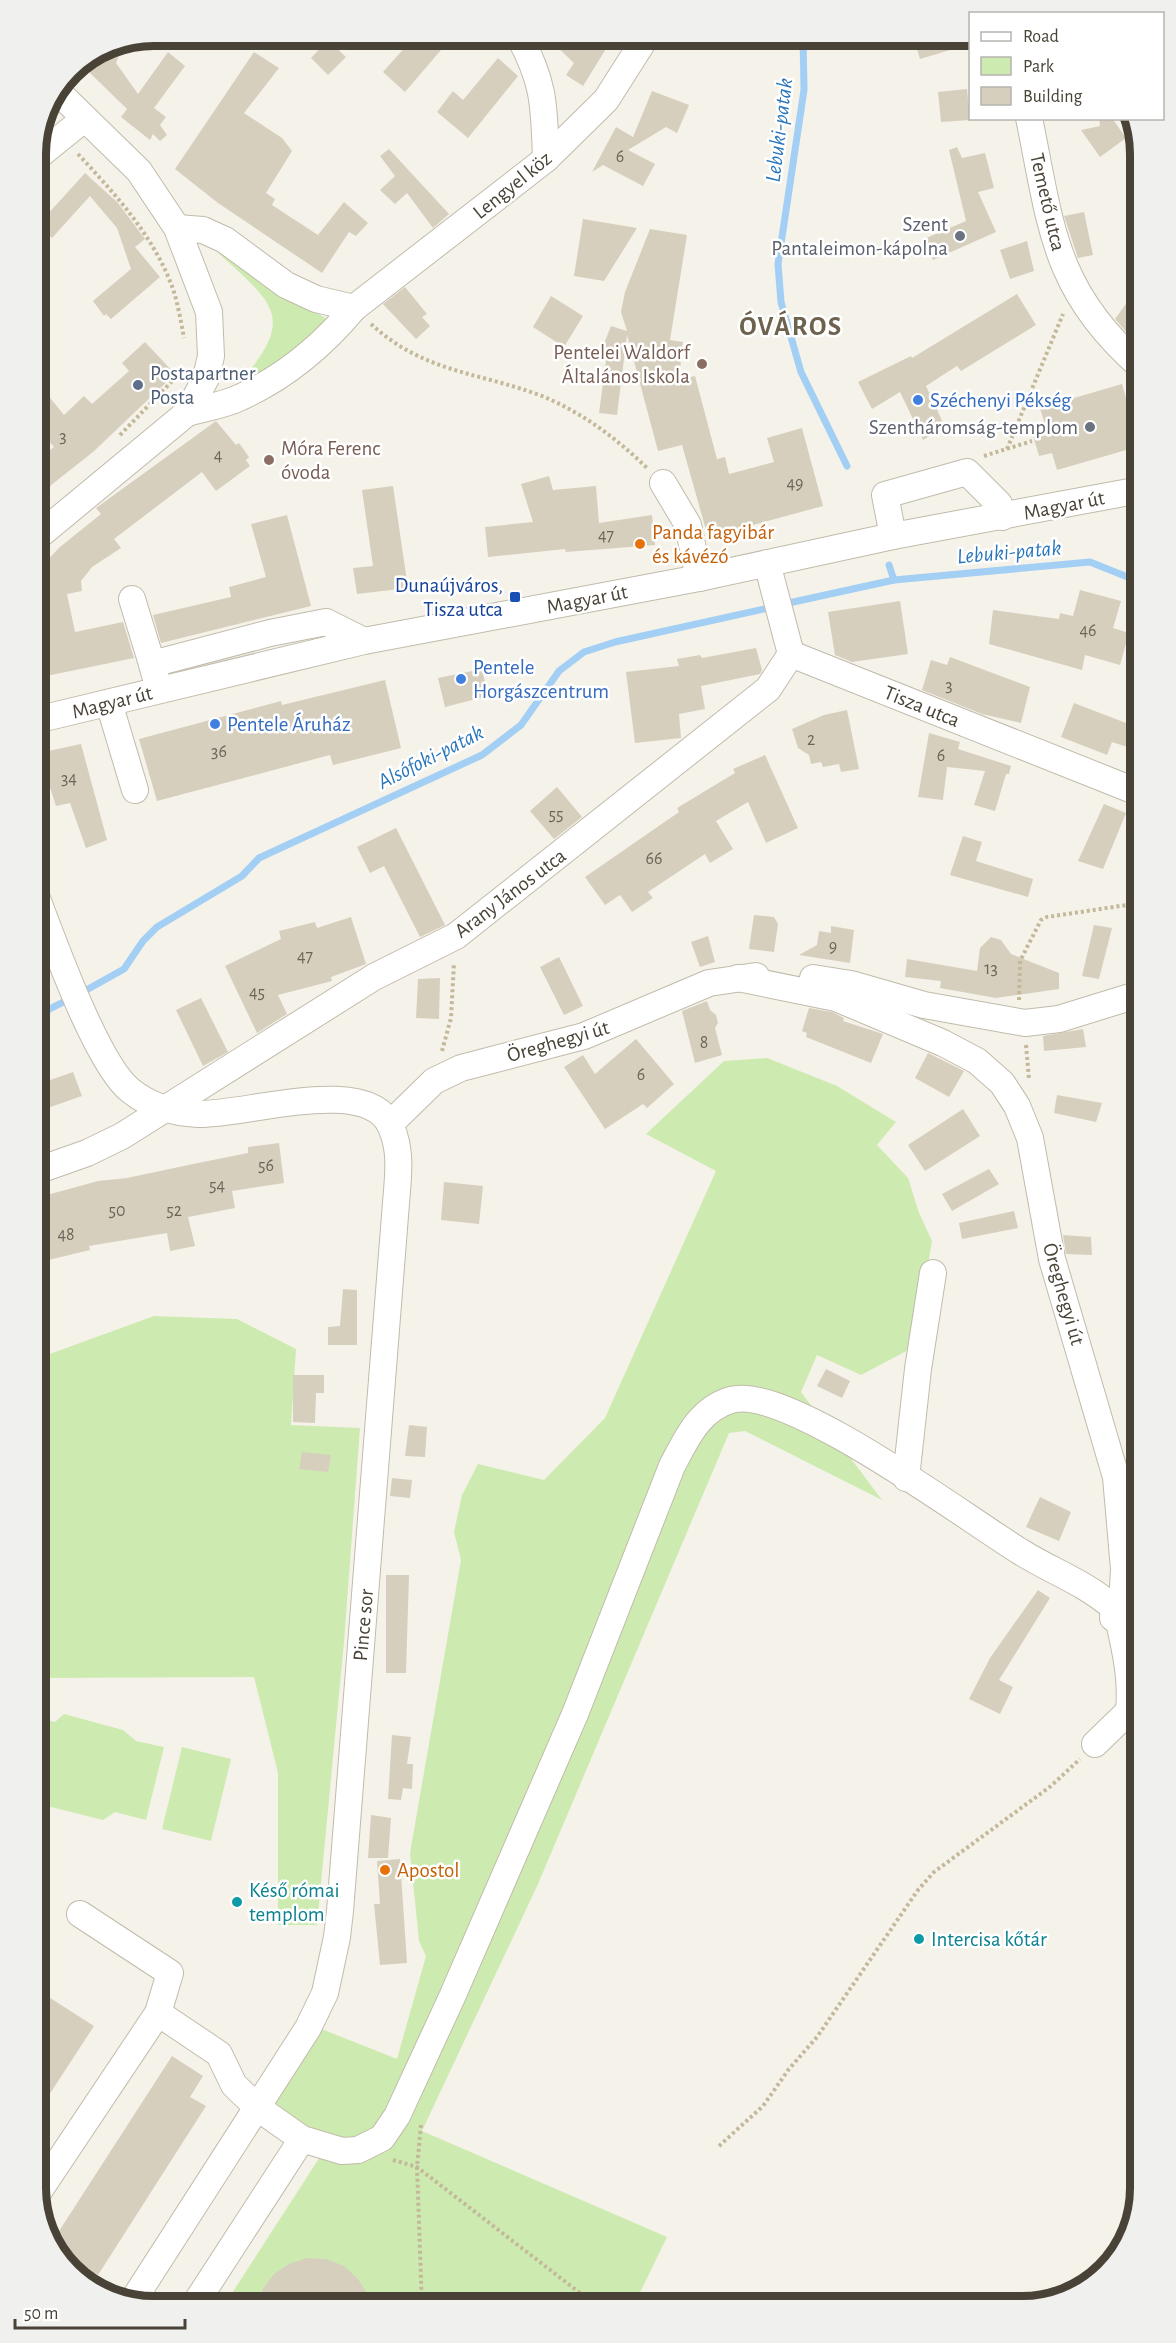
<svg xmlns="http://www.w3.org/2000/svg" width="1176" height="2343" viewBox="0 0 1176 2343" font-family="'Alegreya Sans',sans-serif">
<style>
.green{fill:#cdebb0}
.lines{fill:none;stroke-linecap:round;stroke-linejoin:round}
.stream{stroke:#a3cff4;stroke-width:7}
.building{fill:#d7cfbe}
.minor-casing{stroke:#c1bbab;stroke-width:28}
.path{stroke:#c4b89b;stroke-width:4;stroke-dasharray:3 3;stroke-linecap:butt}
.minor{stroke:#fff;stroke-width:26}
.worship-dot{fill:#6b7280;stroke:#fff;stroke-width:2}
.education-dot{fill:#8d6e63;stroke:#fff;stroke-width:2}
.service-dot{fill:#5c6f8a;stroke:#fff;stroke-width:2}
.shop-dot{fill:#3f7fe0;stroke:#fff;stroke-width:2}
.food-dot{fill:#e8710a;stroke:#fff;stroke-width:2}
.transit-dot{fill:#1a4fb4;stroke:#fff;stroke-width:2}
.culture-dot{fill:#0f9aa8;stroke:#fff;stroke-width:2}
.labels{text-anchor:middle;stroke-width:5;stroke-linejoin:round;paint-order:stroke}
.number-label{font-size:18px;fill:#6c6659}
.street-label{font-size:21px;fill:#494337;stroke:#fff}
.worship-label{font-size:21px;fill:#5b616d;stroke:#fff;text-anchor:end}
.education-label{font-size:21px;fill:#785e54;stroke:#fff;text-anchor:end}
.service-label{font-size:21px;fill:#4e5e75;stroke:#fff;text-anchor:start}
.shop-label{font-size:21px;fill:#366cbe;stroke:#fff;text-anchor:start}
.food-label{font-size:21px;fill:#c56008;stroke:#fff;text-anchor:start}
.transit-label{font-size:21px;fill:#164399;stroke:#fff;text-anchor:end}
.culture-label{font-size:21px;fill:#0d838f;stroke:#fff;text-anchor:start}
.water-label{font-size:22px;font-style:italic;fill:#2976bc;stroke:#fff}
.district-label{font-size:27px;font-weight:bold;letter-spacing:1.5px;fill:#6d624d;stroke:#fff}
.rim{fill:none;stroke:#494337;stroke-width:8}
</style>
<rect width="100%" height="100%" fill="#f5f2e9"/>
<!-- green -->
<g class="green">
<path d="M220 248 331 322 284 365 237 386C296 318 277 306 217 252Z"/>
<polygon points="767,1058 837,1086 896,1122 877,1145 908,1178 919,1213 932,1241 914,1347 861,1375 817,1355 801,1392 882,1500 745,1431 729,1433 538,1884 422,2131 667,2237 633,2307 223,2307 327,2146 269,2105 319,2028 397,2059 426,1956 419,1941 410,1853 461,1560 454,1532 462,1495 478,1464 544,1480 605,1418 716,1171 646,1134 724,1061"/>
<polygon points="154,1316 237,1319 296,1349 291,1425 360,1428 344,1642 317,1925 278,1925 278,1773 254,1677 36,1678 36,1359"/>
<polygon points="64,1714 123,1730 136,1741 164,1747 146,1820 115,1812 103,1820 43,1805 36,1793 36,1717 55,1722"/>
<polygon points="182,1747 231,1759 211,1841 162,1829"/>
</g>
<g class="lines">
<!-- stream -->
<g class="stream">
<polyline points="803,36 804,90 778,264 781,302 801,372 847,466"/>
<polyline points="889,565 894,580 1090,562 1140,582"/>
<polyline points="784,604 894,580"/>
<polyline points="81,993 124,969 143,941 157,927 242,876 259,858 482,755 521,725 559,671 584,652 615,642 773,607"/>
<polyline points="36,1016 71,998"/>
</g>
</g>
<!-- building -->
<g class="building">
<polygon points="415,36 453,36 405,92 383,72"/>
<polygon points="546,36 614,36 583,86 566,75 574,63"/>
<polygon points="913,36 970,36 970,44 920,59"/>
<polygon points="328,40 346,57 328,75 311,58"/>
<polygon points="124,42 116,63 138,94 168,52 185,66 154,108 166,117 160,125 167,135 160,141 153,134 150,140 121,117 127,109 88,71 95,55 110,45"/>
<polygon points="254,52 279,68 244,113 282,138 292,151 266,193 275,199 272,205 318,235 344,202 368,223 356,236 349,232 322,273 218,203 175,169"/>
<polygon points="498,58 518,76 468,138 437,112 453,91 463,100"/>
<polygon points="967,89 970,120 941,122 938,92"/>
<polygon points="652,91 689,105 677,133 666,127 628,150 655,164 643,186 603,165 592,172 616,127 633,137"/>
<polygon points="1099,118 1112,118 1126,138 1100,157 1081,130 1100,126"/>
<polygon points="957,147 962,158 985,153 994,188 978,192 996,232 933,260 924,239 966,221 949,150"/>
<polygon points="389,149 449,214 433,228 407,193 395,204 380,190 395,176 380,156"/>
<polygon points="85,173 118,203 145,239 135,247 160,277 111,319 106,314 104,316 93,301 131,269 117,228 90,196 52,238 38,225"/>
<polygon points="1084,212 1093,255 1078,258 1064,216"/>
<polygon points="583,219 637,228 604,281 574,276"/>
<polygon points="650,229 687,235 670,340 683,342 679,380 695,376 717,459 725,457 729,474 774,462 767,438 802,428 823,506 708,537 682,445 658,451 627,335 617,415 599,413 606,361 598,359 611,326 627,331 621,312 625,292"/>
<polygon points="1027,241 1034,271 1010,279 1000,250"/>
<polygon points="405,287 427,314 422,317 430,326 416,339 383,304"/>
<polygon points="1017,294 1036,325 961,371 957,366 926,386 945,427 923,440 900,392 872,409 858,382 911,356 912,358"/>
<polygon points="551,296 583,316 564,347 533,327"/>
<polygon points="1128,301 1140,310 1140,318 1128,334 1115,319"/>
<polygon points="145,342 175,374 93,452 36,497 36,461 54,447 36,426 36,402 47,394 64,415 84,396 92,404 129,371 122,363"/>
<polygon points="1122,384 1126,398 1135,395 1140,413 1140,446 1057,470 1052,453 1039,456 1031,429 1045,425 1040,408"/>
<polygon points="216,421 236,445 239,443 249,457 246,460 250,466 216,491 202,472 114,539 121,548 92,567 81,581 82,591 67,594 75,632 123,622 134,658 46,676 36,635 36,572 60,547 101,514 96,508"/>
<polygon points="549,476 553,490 596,486 599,523 652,515 655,545 566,552 565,549 488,557 485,527 533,522 521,484"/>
<polygon points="393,486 408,588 357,594 353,568 373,566 362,490"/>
<polygon points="287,515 311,606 161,643 153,615 231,597 229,587 266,577 251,524"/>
<polygon points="1080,590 1121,601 1113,628 1129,633 1120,665 1085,655 1082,670 989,644 993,610 1059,619 1060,613 1073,616"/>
<polygon points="900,601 908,654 852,662 835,655 828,612"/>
<polygon points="756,648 762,670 760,674 701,686 705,709 679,714 681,738 635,743 626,672 679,666 677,659 700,655 702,658"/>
<polygon points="950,657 1030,687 1021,723 982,714 922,690 931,660 947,665"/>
<polygon points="482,669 488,696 445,707 438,678"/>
<polygon points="385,680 401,748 333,765 330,755 157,801 139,739 281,701 282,705"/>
<polygon points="1135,691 1140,692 1140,751 1112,742 1107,755 1061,737 1074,703 1126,723"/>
<polygon points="847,710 859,769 841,772 839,764 823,767 821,762 811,764 809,755 798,748 792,729 824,715"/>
<polygon points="929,733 960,742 958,749 1011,766 1009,774 1006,774 995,811 974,805 985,771 947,767 943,800 918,797"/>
<polygon points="81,744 107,840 86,848 70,803 56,806 39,753"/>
<polygon points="765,755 798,828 766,843 748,802 716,821 733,849 710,863 705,854 648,892 653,898 632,912 620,895 605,905 585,877 679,812 677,808 735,773 733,769"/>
<polygon points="557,787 582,817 554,839 530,811"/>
<polygon points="1104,804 1126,813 1103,869 1078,861"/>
<polygon points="396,828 445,925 420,937 384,866 370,873 357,847"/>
<polygon points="963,836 982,842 976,861 1033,879 1028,897 950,875"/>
<polygon points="754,915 774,917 778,924 774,952 749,949"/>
<polygon points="351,917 366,964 331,977 332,981 278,995 287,1014 257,1033 225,966 281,939 279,931 315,922 317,928"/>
<polygon points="1094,925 1112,928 1099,979 1082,976"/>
<polygon points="831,926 854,930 850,963 799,955 817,945 819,931 831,933"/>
<polygon points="708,936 715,962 700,967 691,942"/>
<polygon points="991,937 1001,940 1011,954 1059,973 1059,989 996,998 940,988 941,981 905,977 907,959 977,971 980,948"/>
<polygon points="559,957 583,1006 564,1015 540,967"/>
<polygon points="440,978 439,1019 416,1018 418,979"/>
<polygon points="201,998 228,1052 203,1066 176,1010"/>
<polygon points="707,1001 710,1010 716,1015 718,1023 715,1028 722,1055 695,1063 682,1011"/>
<polygon points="809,1008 832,1012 844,1018 843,1021 883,1034 871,1063 806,1037 807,1033 802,1031"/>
<polygon points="1083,1029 1086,1047 1044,1051 1043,1036"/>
<polygon points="636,1039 674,1084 647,1108 643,1104 605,1129 564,1067 583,1055 595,1074"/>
<polygon points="928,1053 964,1071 949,1097 915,1078"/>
<polygon points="73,1072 82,1096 36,1112 36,1085"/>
<polygon points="1057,1095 1102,1103 1096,1122 1054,1113"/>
<polygon points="963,1109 980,1136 925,1171 908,1145"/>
<polygon points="279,1143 284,1183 232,1191 235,1208 188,1217 195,1246 170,1251 167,1233 89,1246 90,1250 36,1263 36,1198 98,1181 127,1178 198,1163 248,1153 248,1147"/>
<polygon points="989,1169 999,1184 952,1211 942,1194"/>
<polygon points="444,1182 483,1186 479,1224 441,1220"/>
<polygon points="1014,1211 1018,1228 962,1239 959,1223"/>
<polygon points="1063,1235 1091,1237 1092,1255 1066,1254"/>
<polygon points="343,1289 357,1290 357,1345 328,1345 328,1327 340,1326"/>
<polygon points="826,1369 850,1381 842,1398 817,1386"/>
<polygon points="293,1375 324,1375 324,1393 316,1393 315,1423 293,1422"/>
<polygon points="409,1425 427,1427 425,1457 405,1456"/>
<polygon points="302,1452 331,1455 328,1472 299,1469"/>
<polygon points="392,1478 412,1480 410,1498 390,1496"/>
<polygon points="1040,1497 1071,1512 1059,1541 1026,1527"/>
<polygon points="386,1575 409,1575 406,1673 386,1673"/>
<polygon points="1038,1590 1050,1598 999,1680 1013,1687 1000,1714 969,1699 990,1658"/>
<polygon points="392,1735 411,1737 407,1764 413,1764 412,1789 403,1788 401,1800 388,1799"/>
<polygon points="371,1815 391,1818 388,1858 368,1858"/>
<polygon points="400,1859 407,1963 380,1965 374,1904 380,1904 377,1861"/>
<polygon points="36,1989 94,2026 36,2115"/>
<polygon points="172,2056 203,2076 190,2097 206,2106 98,2275 82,2265 77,2273 52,2242"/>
<polygon points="307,2258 326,2259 344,2266 358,2279 368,2295 370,2307 257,2307 263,2289 274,2274 289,2264"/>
</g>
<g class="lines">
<!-- minor casing -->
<g class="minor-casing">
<g id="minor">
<path d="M519 36C545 84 544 106 546 159"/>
<path d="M1029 118C1051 225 1053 290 1140 366"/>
<polyline points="36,158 84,119"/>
<polyline points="177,228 203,230 225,240 286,285 316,299 354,308"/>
<path d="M187 413C205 408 225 405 241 397 285 377 323 345 354 308L546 159 606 100 641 45 642 36"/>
<polyline points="663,483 688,525 699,578"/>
<polyline points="893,536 885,495 967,472 999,504 1002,517"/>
<polyline points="36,538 187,413 206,378 211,356 209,312 177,228 139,171 57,91"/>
<polyline points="767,563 791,654"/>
<polyline points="132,599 152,664"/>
<polyline points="791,654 1140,793"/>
<polyline points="159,690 152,664 270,633 326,622 364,641"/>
<polyline points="109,703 135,790"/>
<polyline points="36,720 364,641 699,578 893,536 1140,490"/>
<path d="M36 896C53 940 97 1065 131 1091 150 1106 174 1113 198 1114 244 1116 369 1073 391 1127 402 1151 398 1177 396 1203L340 1911 337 1937 325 1993 308 2028 132 2302"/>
<polyline points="738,978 836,998 943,1043 977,1061 1002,1083 1017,1106 1030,1138 1052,1259 1116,1477 1124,1569 1122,1606"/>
<polyline points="813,978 851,984 924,1005 1025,1023 1059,1019 1140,994"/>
<polyline points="390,1124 434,1081 461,1068 584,1036 709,983 756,976"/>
<polyline points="36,1171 87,1153 122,1136 374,977 456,936 768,689 791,654"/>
<polyline points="906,1478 918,1369 933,1273"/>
<path d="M1114 1608 1113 1618 1119 1622C1126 1653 1132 1680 1129 1711"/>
<polyline points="1095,1744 1129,1711 1140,1706"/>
<path d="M158 2013 219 2054 234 2085 258 2108 302 2139 342 2151 358 2150 382 2138 397 2116 452 1997 575 1714 672 1466C686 1440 699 1409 731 1400 787 1384 967 1519 1021 1552 1053 1572 1084 1582 1114 1608"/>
<polyline points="37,2194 158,2013 170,1973 80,1914"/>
<polyline points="193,2307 302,2139"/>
</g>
</g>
<!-- path -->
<g class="path">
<path d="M78 154C115 194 154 236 173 289 178 304 181 322 184 338"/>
<path d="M371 324C424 373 479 372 542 396 583 413 616 438 647 468"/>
<polyline points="120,435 179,374"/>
<polyline points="1007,449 1063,314"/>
<polyline points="984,456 1032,441"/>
<polyline points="1019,1000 1020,961 1041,920 1047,917 1140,903"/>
<polyline points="1026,1045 1029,1079"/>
<polyline points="442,1051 451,1018 454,963"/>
<polyline points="421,2125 417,2167 422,2307"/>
<polyline points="719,2146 763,2106 789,2069 817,2037 918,1890 934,1872 1051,1786 1080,1759"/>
<polyline points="393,2160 417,2167 598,2307"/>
</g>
<!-- minor -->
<use href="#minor" class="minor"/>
</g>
<!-- markers -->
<g class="worship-dot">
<circle cx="960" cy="236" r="6"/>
<circle cx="1090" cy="427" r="6"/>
</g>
<g class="education-dot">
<circle cx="702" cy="364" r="6"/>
<circle cx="269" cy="460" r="6"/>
</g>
<circle class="service-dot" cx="138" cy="385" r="6"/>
<g class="shop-dot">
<circle cx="918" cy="400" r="6"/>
<circle cx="461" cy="679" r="6"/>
<circle cx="215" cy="724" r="6"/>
</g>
<g class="food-dot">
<circle cx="640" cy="544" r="6"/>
<circle cx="385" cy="1870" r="6"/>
</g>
<rect class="transit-dot" x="509" y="591" width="12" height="12" rx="3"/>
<g class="culture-dot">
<circle cx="237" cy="1902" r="6"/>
<circle cx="919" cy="1939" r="6"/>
</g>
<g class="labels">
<!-- number labels -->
<g class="number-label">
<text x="620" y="162">6</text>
<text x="63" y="442">3</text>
<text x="218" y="461">4</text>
<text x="795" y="489">49</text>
<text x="606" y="541">47</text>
<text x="1088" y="636">46</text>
<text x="949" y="691">3</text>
<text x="811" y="745">2</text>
<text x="219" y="757">36</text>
<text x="941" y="761">6</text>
<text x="69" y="784">34</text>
<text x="556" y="820">55</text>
<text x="654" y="864">66</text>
<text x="833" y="952">9</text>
<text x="305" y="962">47</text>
<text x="991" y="974">13</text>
<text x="257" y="998">45</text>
<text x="704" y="1048">8</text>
<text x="641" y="1080">6</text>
<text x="266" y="1171">56</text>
<text x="217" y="1191">54</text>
<text x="117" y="1216">50</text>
<text x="174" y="1216">52</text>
<text x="66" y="1240">48</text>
</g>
<!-- street labels -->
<g class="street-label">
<text transform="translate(512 185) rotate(-39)" y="7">Lengyel köz</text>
<text transform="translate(1048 202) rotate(77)" y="7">Temető utca</text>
<text transform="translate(1064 505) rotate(-11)" y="7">Magyar út</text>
<text transform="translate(587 599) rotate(-11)" y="7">Magyar út</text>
<text transform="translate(112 702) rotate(-14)" y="7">Magyar út</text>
<text transform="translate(922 706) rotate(22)" y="7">Tisza utca</text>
<text transform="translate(510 893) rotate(-37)" y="7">Arany János utca</text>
<text transform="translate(558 1041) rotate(-16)" y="7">Öreghegyi út</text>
<text transform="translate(1064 1294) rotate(74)" y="7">Öreghegyi út</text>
<text transform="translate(363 1625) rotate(-85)" y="7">Pince sor</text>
</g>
<!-- worship labels -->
<g class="worship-label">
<text x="948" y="231">Szent<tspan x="948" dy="24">Pantaleimon-kápolna</tspan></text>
<text x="1078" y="434">Szentháromság-templom</text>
</g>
<!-- education labels -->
<g class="education-label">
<text x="690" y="359">Pentelei Waldorf<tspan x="690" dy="24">Általános Iskola</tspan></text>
<text x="281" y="455" text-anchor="start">Móra Ferenc<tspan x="281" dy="24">óvoda</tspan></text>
</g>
<!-- service labels -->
<g class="service-label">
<text x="150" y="380">Postapartner<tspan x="150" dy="24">Posta</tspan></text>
</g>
<!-- shop labels -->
<g class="shop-label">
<text x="930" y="407">Széchenyi Pékség</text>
<text x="473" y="674">Pentele<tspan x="473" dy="24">Horgászcentrum</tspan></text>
<text x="227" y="731">Pentele Áruház</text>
</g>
<!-- food labels -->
<g class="food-label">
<text x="652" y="539">Panda fagyibár<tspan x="652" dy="24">és kávézó</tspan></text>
<text x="397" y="1877">Apostol</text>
</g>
<!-- transit labels -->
<g class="transit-label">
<text x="503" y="592">Dunaújváros,<tspan x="503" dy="24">Tisza utca</tspan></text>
</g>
<!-- culture labels -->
<g class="culture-label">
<text x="249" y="1897">Késő római<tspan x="249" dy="24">templom</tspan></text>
<text x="931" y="1946">Intercisa kőtár</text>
</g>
<!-- water labels -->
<g class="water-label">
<text transform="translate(778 130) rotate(-83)" y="8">Lebuki-patak</text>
<text transform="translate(1009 551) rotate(-5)" y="8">Lebuki-patak</text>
<text transform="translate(430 756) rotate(-27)" y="8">Alsófoki-patak</text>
</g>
<!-- district labels -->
<g class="district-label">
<text x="791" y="335">ÓVÁROS</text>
</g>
</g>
<!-- crop -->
<path d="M0 0H1176V2343H0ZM154 46H1022A108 108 0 0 1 1130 154V2188A108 108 0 0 1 1022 2296H154A108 108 0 0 1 46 2188V154A108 108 0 0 1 154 46Z" fill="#f0f0ef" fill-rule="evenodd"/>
<path class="rim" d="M154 46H1022A108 108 0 0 1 1130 154V2188A108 108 0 0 1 1022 2296H154A108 108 0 0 1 46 2188V154A108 108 0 0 1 154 46Z"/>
<!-- legend -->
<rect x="969" y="12" width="195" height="108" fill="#ffffff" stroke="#b6b4af" stroke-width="1.5"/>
<rect x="981" y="32" width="30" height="9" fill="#ffffff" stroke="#b6b4af" stroke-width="1.5"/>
<text x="1023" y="42" font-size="18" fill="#494337">Road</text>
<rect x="981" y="57" width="30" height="18" fill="#cdebb0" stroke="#b6b4af" stroke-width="1.5"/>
<text x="1023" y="72" font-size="18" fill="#494337">Park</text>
<rect x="981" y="87" width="30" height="18" fill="#d7cfbe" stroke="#b6b4af" stroke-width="1.5"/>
<text x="1023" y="102" font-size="18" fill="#494337">Building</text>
<!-- scale -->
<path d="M15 2319v9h170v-9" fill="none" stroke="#494337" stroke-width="3"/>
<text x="24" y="2319" font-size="18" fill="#494337" stroke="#ffffff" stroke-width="4.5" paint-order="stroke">50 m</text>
</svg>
